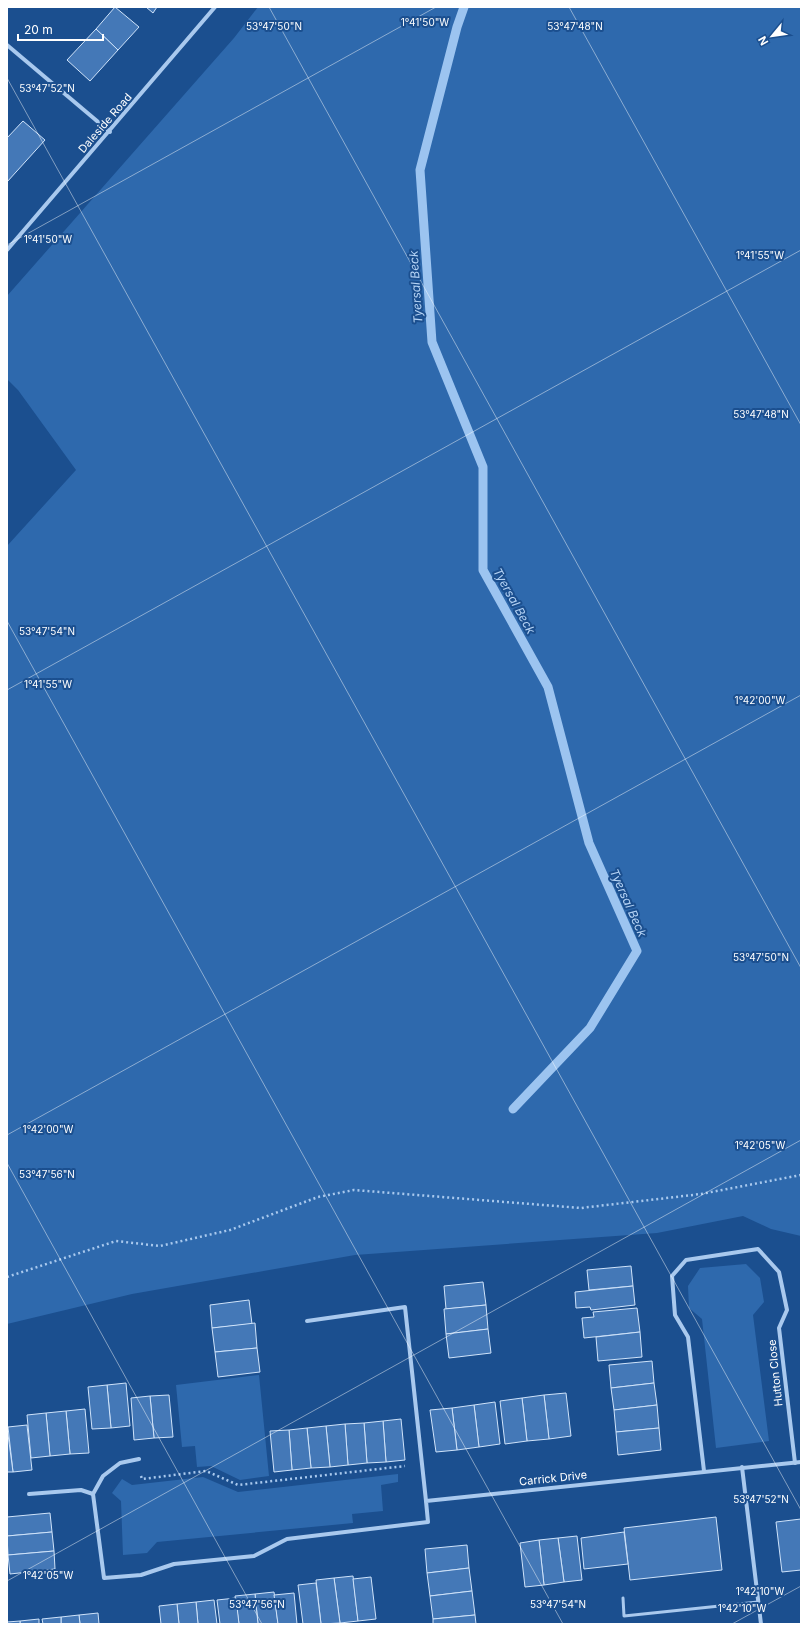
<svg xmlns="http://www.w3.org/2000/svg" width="808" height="1631" viewBox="0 0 808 1631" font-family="Inter,sans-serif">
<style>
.green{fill:#2e69ad}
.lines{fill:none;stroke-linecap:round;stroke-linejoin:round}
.stream{stroke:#9cc4f0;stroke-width:9}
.building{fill:#4478b7;stroke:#cfe3fa}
.path{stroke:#a9c9ee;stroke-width:2.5;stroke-dasharray:2 3;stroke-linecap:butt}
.lane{stroke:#a9c9ee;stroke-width:3}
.street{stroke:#a9c9ee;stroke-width:4}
.ticks{fill:none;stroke:#fff;stroke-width:1;stroke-opacity:0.45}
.labels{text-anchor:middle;stroke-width:4;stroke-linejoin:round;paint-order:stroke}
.street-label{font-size:11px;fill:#fff;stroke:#1b4f8f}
.water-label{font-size:12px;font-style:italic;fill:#b5d3f5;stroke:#1b4f8f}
.ticks-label{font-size:10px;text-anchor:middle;fill:#fff;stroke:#1b4f8f;stroke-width:4;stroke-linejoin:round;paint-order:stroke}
</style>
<rect width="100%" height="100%" fill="#1b4f8f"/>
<!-- green -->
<g class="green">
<polygon points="258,7 801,7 801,1236 771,1229 743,1216 657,1233 355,1255 132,1294 7,1324 7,546 76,470 18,390 7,379 7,296 234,38"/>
<polygon points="746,1264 760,1278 764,1302 753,1315 769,1441 716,1448 702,1319 689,1308 688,1286 700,1268"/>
<polygon points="259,1375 269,1476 240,1480 211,1466 197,1467 195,1446 182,1447 176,1385"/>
<polygon points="398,1474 398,1482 381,1485 383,1511 352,1514 353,1523 157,1542 147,1553 123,1555 121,1501 112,1493 122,1479 132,1485 203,1477 238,1492"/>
</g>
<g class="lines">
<!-- stream -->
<polyline class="stream" points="464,7 457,27 420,170 432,342 483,467 483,570 548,687 589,843 637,951 590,1028 513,1109"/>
</g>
<!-- building -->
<g class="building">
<polygon points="115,7 139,27 118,50 96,29"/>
<polygon points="146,7 157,7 153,13"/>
<polygon points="96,29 118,50 90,81 67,60"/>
<polygon points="23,121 45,140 7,182 7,138"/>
<polygon points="631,1266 633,1286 589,1290 587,1270"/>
<polygon points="483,1282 486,1305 446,1309 444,1286"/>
<polygon points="633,1286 635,1305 591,1310 590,1307 576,1308 575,1292"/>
<polygon points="249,1300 252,1324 212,1328 210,1305"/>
<polygon points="486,1305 488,1329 446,1334 444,1309"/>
<polygon points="637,1308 640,1332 584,1338 582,1318 594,1317 593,1312"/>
<polygon points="255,1323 257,1348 215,1352 212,1328"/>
<polygon points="488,1329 491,1353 449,1358 446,1334"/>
<polygon points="640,1332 642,1357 598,1361 596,1337"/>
<polygon points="257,1348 260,1372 218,1377 215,1352"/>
<polygon points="652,1361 654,1383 611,1388 609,1365"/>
<polygon points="126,1383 130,1426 111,1428 107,1385"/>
<polygon points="654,1383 657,1405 614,1410 611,1388"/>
<polygon points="107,1385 111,1428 92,1429 88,1387"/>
<polygon points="566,1393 571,1436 549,1439 544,1395"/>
<polygon points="169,1395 173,1437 154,1438 150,1396"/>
<polygon points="544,1395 549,1439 527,1441 522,1398"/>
<polygon points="150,1396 154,1438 134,1440 131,1398"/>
<polygon points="522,1398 527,1441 505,1444 500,1401"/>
<polygon points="495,1402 500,1444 479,1447 474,1405"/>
<polygon points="474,1405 479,1447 457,1450 452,1408"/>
<polygon points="657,1405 659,1428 616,1432 614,1410"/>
<polygon points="452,1408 457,1450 436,1452 430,1410"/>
<polygon points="85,1409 89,1453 70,1454 66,1411"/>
<polygon points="66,1411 70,1454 50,1456 46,1413"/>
<polygon points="46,1413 50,1456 31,1458 27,1415"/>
<polygon points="401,1419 405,1460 386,1462 383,1421"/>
<polygon points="383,1421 386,1462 367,1463 364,1423"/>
<polygon points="364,1423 367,1463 348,1465 345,1424"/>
<polygon points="345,1424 348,1465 330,1467 326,1426"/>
<polygon points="27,1425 32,1470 13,1472 8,1427"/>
<polygon points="326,1426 330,1467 311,1468 307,1428"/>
<polygon points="7,1427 13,1472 7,1472"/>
<polygon points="307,1428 311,1468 292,1470 289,1430"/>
<polygon points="659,1428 661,1450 618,1455 616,1432"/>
<polygon points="289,1430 292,1470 274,1472 270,1431"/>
<polygon points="50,1513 52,1532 7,1536 7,1517"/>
<polygon points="716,1517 722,1570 630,1580 624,1528"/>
<polygon points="801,1519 801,1570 782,1572 776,1522"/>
<polygon points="52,1532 54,1551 8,1555 7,1536"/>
<polygon points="624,1532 628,1564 584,1569 581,1538"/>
<polygon points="577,1536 582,1580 564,1582 558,1538"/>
<polygon points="558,1538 564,1582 544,1585 539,1540"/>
<polygon points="539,1540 544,1585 525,1587 520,1543"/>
<polygon points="467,1545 469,1568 427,1573 425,1549"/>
<polygon points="54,1551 55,1569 10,1574 8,1555"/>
<polygon points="469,1568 472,1591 430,1596 427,1573"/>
<polygon points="353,1576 358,1621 340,1623 334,1578"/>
<polygon points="371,1577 376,1619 358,1621 353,1579"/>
<polygon points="334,1578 340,1623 321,1624 316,1580"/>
<polygon points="316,1583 321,1624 303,1624 298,1585"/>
<polygon points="472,1591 475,1615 433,1619 430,1596"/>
<polygon points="274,1592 278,1624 258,1624 255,1594"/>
<polygon points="294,1593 297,1624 278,1624 274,1595"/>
<polygon points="255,1594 258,1624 239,1624 235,1596"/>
<polygon points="236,1598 239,1624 220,1624 217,1600"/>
<polygon points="214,1600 217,1624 198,1624 196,1602"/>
<polygon points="196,1602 198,1624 179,1624 177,1604"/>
<polygon points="177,1604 179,1624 161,1624 159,1606"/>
<polygon points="98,1613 99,1624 80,1624 79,1615"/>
<polygon points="79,1615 80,1624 61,1624 61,1617"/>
<polygon points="475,1615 476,1624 433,1624 433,1619"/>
<polygon points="61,1617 61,1624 43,1624 42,1619"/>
<polygon points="39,1619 39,1624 20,1624 20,1621"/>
<polygon points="20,1621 20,1624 7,1624 7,1622"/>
</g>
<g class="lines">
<!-- path -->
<g class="path">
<polyline points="7,1277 116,1241 160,1246 230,1230 318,1197 354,1190 581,1208 701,1194 801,1175"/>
<polyline points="141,1476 142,1479 206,1471 238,1485 405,1466"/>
</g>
<!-- lane -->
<polyline class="lane" points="623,1598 624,1616 758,1602"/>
<!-- street -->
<g class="street">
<polyline points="7,45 110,132"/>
<polyline points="7,250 215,7"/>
<polyline points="307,1321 405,1307 426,1501"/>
<polyline points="139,1459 120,1463 103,1476 93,1494 104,1578 141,1575 174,1564 254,1556 287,1539 428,1522 426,1501 801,1462"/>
<polyline points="742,1467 761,1624"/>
<polyline points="704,1471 688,1337 675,1315 672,1276 686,1260 758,1249 779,1272 787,1310 779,1328 795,1463"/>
<polyline points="29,1494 81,1490 93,1494"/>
</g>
</g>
<!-- ticks -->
<path class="ticks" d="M269 7 801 968M569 7 801 425M7 78 801 1510M7 245 436 7M7 621 563 1624M7 690 801 250M7 1135 801 695M7 1163 262 1624M7 1581 801 1140M732 1624 801 1586"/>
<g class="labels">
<!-- street labels -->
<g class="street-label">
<text transform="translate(105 123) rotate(-49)" y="4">Daleside Road</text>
<text transform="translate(775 1373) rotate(-96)" y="4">Hutton Close</text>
<text transform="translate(553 1478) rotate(-6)" y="4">Carrick Drive</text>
</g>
<!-- water labels -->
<g class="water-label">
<text transform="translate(416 287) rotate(-94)" y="4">Tyersal Beck</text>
<text transform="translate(514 601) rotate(61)" y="4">Tyersal Beck</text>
<text transform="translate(628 903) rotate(66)" y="4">Tyersal Beck</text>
</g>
</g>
<g class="ticks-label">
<text x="425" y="26">1°41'50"W</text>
<text x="274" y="30">53°47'50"N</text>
<text x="575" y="30">53°47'48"N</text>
<text x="47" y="92">53°47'52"N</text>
<text x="48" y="243">1°41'50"W</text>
<text x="760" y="259">1°41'55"W</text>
<text x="761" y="418">53°47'48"N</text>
<text x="47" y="635">53°47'54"N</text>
<text x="48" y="688">1°41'55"W</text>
<text x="760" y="704">1°42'00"W</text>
<text x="761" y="961">53°47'50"N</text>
<text x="48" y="1133">1°42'00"W</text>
<text x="760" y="1149">1°42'05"W</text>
<text x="47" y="1178">53°47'56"N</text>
<text x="761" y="1503">53°47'52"N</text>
<text x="48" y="1579">1°42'05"W</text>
<text x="760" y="1595">1°42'10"W</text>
<text x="257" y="1608">53°47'56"N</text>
<text x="558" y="1608">53°47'54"N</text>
<text x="742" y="1612">1°42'10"W</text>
</g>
<!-- border -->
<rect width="808" height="1631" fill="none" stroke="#ffffff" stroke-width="16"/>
<!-- north arrow -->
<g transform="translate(772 36) rotate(241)" stroke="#1b4f8f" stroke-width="3" paint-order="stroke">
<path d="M0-3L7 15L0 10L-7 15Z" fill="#ffffff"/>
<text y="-6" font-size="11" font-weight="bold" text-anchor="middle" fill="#ffffff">N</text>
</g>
<!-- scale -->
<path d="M18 34v6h85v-6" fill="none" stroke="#ffffff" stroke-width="2"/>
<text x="24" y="34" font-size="12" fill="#ffffff" stroke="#1b4f8f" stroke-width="3" paint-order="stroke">20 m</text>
</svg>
